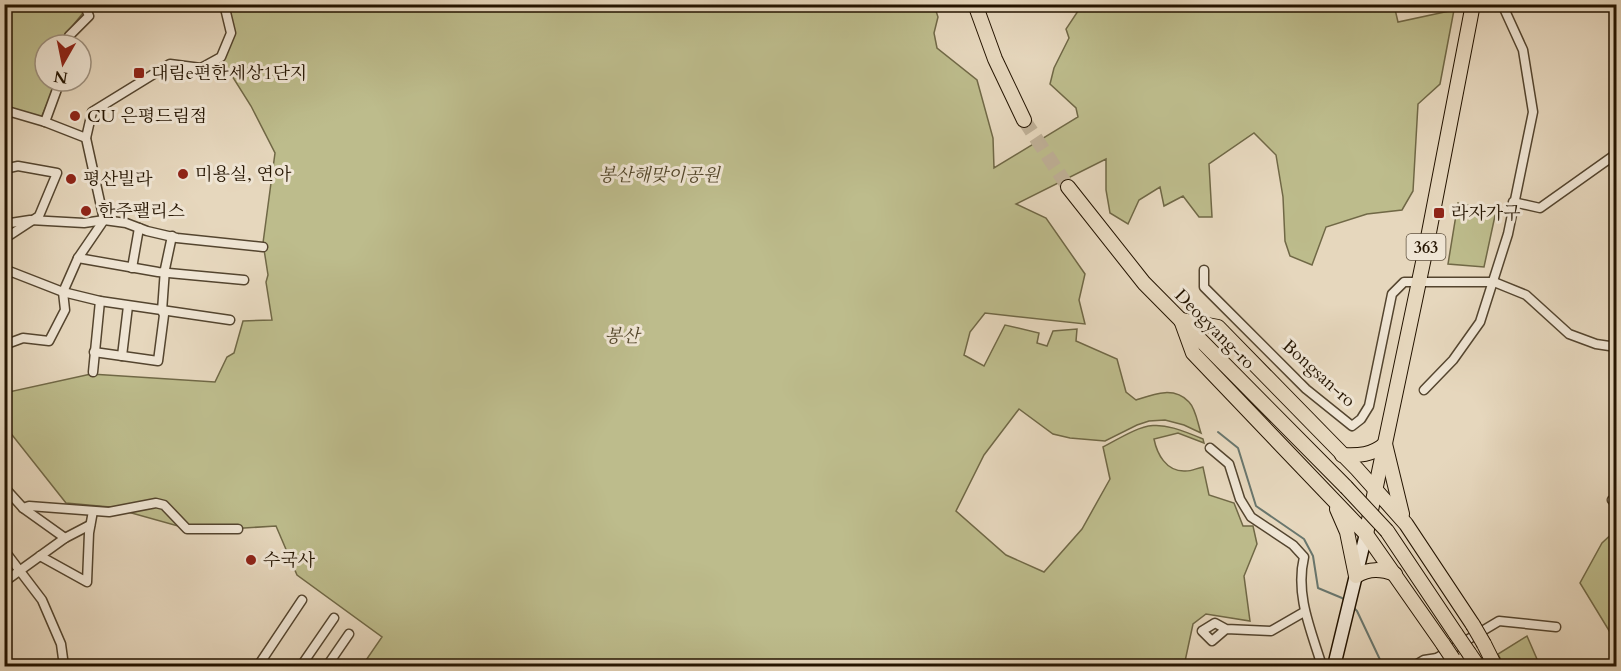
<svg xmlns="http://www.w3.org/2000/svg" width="1621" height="671" viewBox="0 0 1621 671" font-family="Cardo,'Noto Serif KR',serif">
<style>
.green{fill:#bdbc8c;stroke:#706846;stroke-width:1.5}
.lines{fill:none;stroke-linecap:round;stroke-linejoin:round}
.stream{stroke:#69766d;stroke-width:2}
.primary-tunnel{stroke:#bfb097;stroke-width:14;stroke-dasharray:14 7;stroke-linecap:butt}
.street-casing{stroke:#54452f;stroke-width:11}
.secondary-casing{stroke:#241400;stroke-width:15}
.primary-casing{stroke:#241400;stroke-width:16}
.street{stroke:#efe5d4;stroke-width:8}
.secondary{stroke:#efe5d4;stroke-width:12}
.primary{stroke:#e6d7bd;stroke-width:14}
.primary-bridge-casing{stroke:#241400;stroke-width:16;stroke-linecap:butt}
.primary-bridge{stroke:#e6d7bd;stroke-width:14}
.poi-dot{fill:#8f2418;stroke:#efe5d4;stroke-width:2}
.labels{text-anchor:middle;stroke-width:6;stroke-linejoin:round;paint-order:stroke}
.shield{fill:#efe5d4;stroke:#615340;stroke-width:1.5}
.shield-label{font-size:16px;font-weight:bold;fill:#241400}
.poi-label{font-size:18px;fill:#241400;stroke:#efe5d4;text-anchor:start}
.park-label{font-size:18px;font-style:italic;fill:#52462a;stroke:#efe5d4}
.street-label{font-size:18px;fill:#241400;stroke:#efe5d4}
</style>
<rect width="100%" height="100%" fill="#e6d7bd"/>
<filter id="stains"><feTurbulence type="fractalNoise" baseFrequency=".00333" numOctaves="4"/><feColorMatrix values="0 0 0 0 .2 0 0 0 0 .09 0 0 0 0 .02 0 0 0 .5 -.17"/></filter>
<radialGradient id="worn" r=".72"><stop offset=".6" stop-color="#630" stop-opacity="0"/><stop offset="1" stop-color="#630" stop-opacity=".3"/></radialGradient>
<!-- green -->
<g class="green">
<path d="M1315 4 1318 6 1319 4 1394 5 1398 22 1454 10 1440 84 1418 104 1413 191 1402 210 1367 214 1326 227 1312 265 1290 256 1285 241 1283 197 1276 155 1254 133 1209 164 1212 217H1199L1183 196 1164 206 1160 187 1139 200 1128 224 1110 213 1106 190V159L1016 204 1046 218 1085 274 1079 300 1085 324 985 313 970 332 964 355 984 366 1005 325 1039 333 1037 343 1047 346 1053 331 1077 329 1076 341 1117 359 1126 392 1136 400C1154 394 1174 386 1189 402 1196 409 1198 425 1201 433L1184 425 1165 420 1149 421 1137 425 1105 441 1070 438 1053 434 1019 409 984 455 956 511 1006 555 1044 572 1082 529 1110 479 1103 447C1149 422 1153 418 1203 439L1204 443 1178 433 1154 439C1157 454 1166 471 1184 471 1190 472 1197 468 1203 467L1209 495 1234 503 1243 526H1253L1257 544 1244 576 1250 621 1206 614 1193 624 1184 666H362L382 637 297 575 276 526 196 531 110 507 66 503 5 426 4 393 91 374 215 382 227 357 234 353 243 321 272 320 266 282 268 275 263 243 275 153 251 106 222 60 234 31 228 5H934L938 17 934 33 937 48 977 80 993 138 994 168 1078 117 1076 108 1050 84 1054 68 1069 38 1066 29 1082 5Z"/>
<polygon points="4,5 81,5 83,13 65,35 63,45 45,45 45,81 57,81 41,118 5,108"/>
<polygon points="1458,203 1496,211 1484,267 1448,264"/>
<polygon points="1616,530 1616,642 1580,583 1602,543"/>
<polygon points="1527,636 1540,666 1504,666 1498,654"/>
</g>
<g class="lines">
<!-- stream -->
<g class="stream">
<polyline points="1218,432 1238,448 1256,506 1304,539 1313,556 1318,588 1342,598 1346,601"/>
<polyline points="1353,607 1357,611 1383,666"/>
</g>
<!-- primary-tunnel -->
<polyline class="primary-tunnel" points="1024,120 1068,187"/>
<!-- street casing -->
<g class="street-casing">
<g id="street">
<polyline points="67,45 69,36 89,16 84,4"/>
<polyline points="4,110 45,122 86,138"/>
<polyline points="45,122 60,81"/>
<polyline points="4,169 18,166 57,173 39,216 4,239"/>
<polyline points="1513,202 1540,208 1616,154"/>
<polyline points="4,224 30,220 84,223 104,220 126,223 147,231 177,238 263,247"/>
<polyline points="78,258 158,272 244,280"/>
<polyline points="132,268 139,228"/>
<polyline points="4,269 63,292 100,301 230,320"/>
<polyline points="1204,270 1204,287 1306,389 1352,426 1361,419 1369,406 1392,294 1404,282 1494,282 1526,295 1569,334 1596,344 1616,347"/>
<polyline points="4,345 23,338 49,341 65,310 63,292 78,258 104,220 86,138 92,112 170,64 201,68 221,57 231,33 224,4"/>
<polyline points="94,352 158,361 164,315 162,311 165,269 172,236"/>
<polyline points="122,356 128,306"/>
<polyline points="93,372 100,301"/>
<polyline points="1424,390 1453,360 1480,322 1508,234 1533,112 1523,50 1502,4"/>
<path d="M1210 448 1229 464 1240 499 1251 517 1293 545 1304 557C1295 595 1311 630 1322 666"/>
<polyline points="4,487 23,508 65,538"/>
<polyline points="1612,500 1616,498"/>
<polyline points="23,508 29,506 109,512 156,503 164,505 187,529 238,529"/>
<polyline points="4,550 42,600 61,644 64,666"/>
<polyline points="40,556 87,582 89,533 93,511"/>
<polyline points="4,582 65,538 90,525"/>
<polyline points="1226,629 1212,641 1202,631 1215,623 1226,629 1271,631 1304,612"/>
<polyline points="1437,658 1444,666"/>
<polyline points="258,666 302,600"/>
<polyline points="301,666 334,618"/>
<polyline points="327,666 349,634"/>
<polyline points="1414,666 1424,660 1437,658 1499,621 1556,627"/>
</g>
</g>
<!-- secondary casing -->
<g class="secondary-casing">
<polyline id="secondary" points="1334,666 1366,534"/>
</g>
<!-- primary casing -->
<g class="primary-casing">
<g id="primary">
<polyline points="975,4 995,59 1024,120"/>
<polyline points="1068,187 1144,283 1346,487"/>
<polyline points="1181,320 1218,327 1357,469 1406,524 1473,625"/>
<polyline points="1181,320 1193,353 1366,534 1443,644"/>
<path d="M1342 455C1359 456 1372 455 1385 444L1402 514"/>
<path d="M1337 509 1347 532 1356 576C1370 568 1381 569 1395 574"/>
<polyline points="1387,531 1456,634"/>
<polyline points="1366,534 1426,248 1473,4"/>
<polyline points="1484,644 1495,666"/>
<polyline points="1469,653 1478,666"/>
</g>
</g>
<!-- street -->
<use href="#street" class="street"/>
<!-- secondary -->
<use href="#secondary" class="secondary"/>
<!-- primary -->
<use href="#primary" class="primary"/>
<!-- primary-bridge casing -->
<g class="primary-bridge-casing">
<g id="primary-bridge">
<polyline points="1346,487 1387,531"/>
<polyline points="1473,625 1484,644"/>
<polyline points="1456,634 1469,653"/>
<polyline points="1443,644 1453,659"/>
</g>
</g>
<!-- primary-bridge -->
<use href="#primary-bridge" class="primary-bridge"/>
</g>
<!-- markers -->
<g class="poi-dot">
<rect x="133" y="67" width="12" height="12" rx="3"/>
<circle cx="75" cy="116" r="6"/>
<circle cx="183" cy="174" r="6"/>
<circle cx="71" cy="179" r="6"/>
<circle cx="86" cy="211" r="6"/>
<rect x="1433" y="207" width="12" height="12" rx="3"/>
<circle cx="251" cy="560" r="6"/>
</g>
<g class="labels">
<!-- shield labels -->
<rect class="shield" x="1406.5" y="234" width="39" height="26" rx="4.5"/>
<g class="shield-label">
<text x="1426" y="253">363</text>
</g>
<!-- poi labels -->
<g class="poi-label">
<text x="151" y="79">대림e편한세상1단지</text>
<text x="87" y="122">CU 은평드림점</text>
<text x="195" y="180">미용실, 연아</text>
<text x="83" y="185">평산빌라</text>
<text x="98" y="217">한주팰리스</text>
<text x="1451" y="219">라자가구</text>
<text x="263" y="566">수국사</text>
</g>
<!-- park labels -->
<g class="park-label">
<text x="659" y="181">봉산해맞이공원</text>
<text x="622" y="342">봉산</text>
</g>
<!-- street labels -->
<g class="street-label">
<text transform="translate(1215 329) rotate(45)" y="6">Deogyang-ro</text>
<text transform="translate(1319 373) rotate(42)" y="6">Bongsan-ro</text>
</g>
</g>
<!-- margin -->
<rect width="1621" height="671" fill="none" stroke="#e6d7bd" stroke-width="24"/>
<rect x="6" y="6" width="1609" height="659" fill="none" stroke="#241400" stroke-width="3"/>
<rect x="12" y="12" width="1597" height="647" fill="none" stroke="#241400" stroke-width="1.5"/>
<!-- north arrow -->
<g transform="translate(63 63) rotate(189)"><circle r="28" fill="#efe5d4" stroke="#9e917f" stroke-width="1.5"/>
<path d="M0-4.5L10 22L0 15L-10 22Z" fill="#8f2418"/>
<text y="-9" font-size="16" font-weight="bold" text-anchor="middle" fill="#241400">N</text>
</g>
<rect width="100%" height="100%" filter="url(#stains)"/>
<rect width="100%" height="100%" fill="url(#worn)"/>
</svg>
